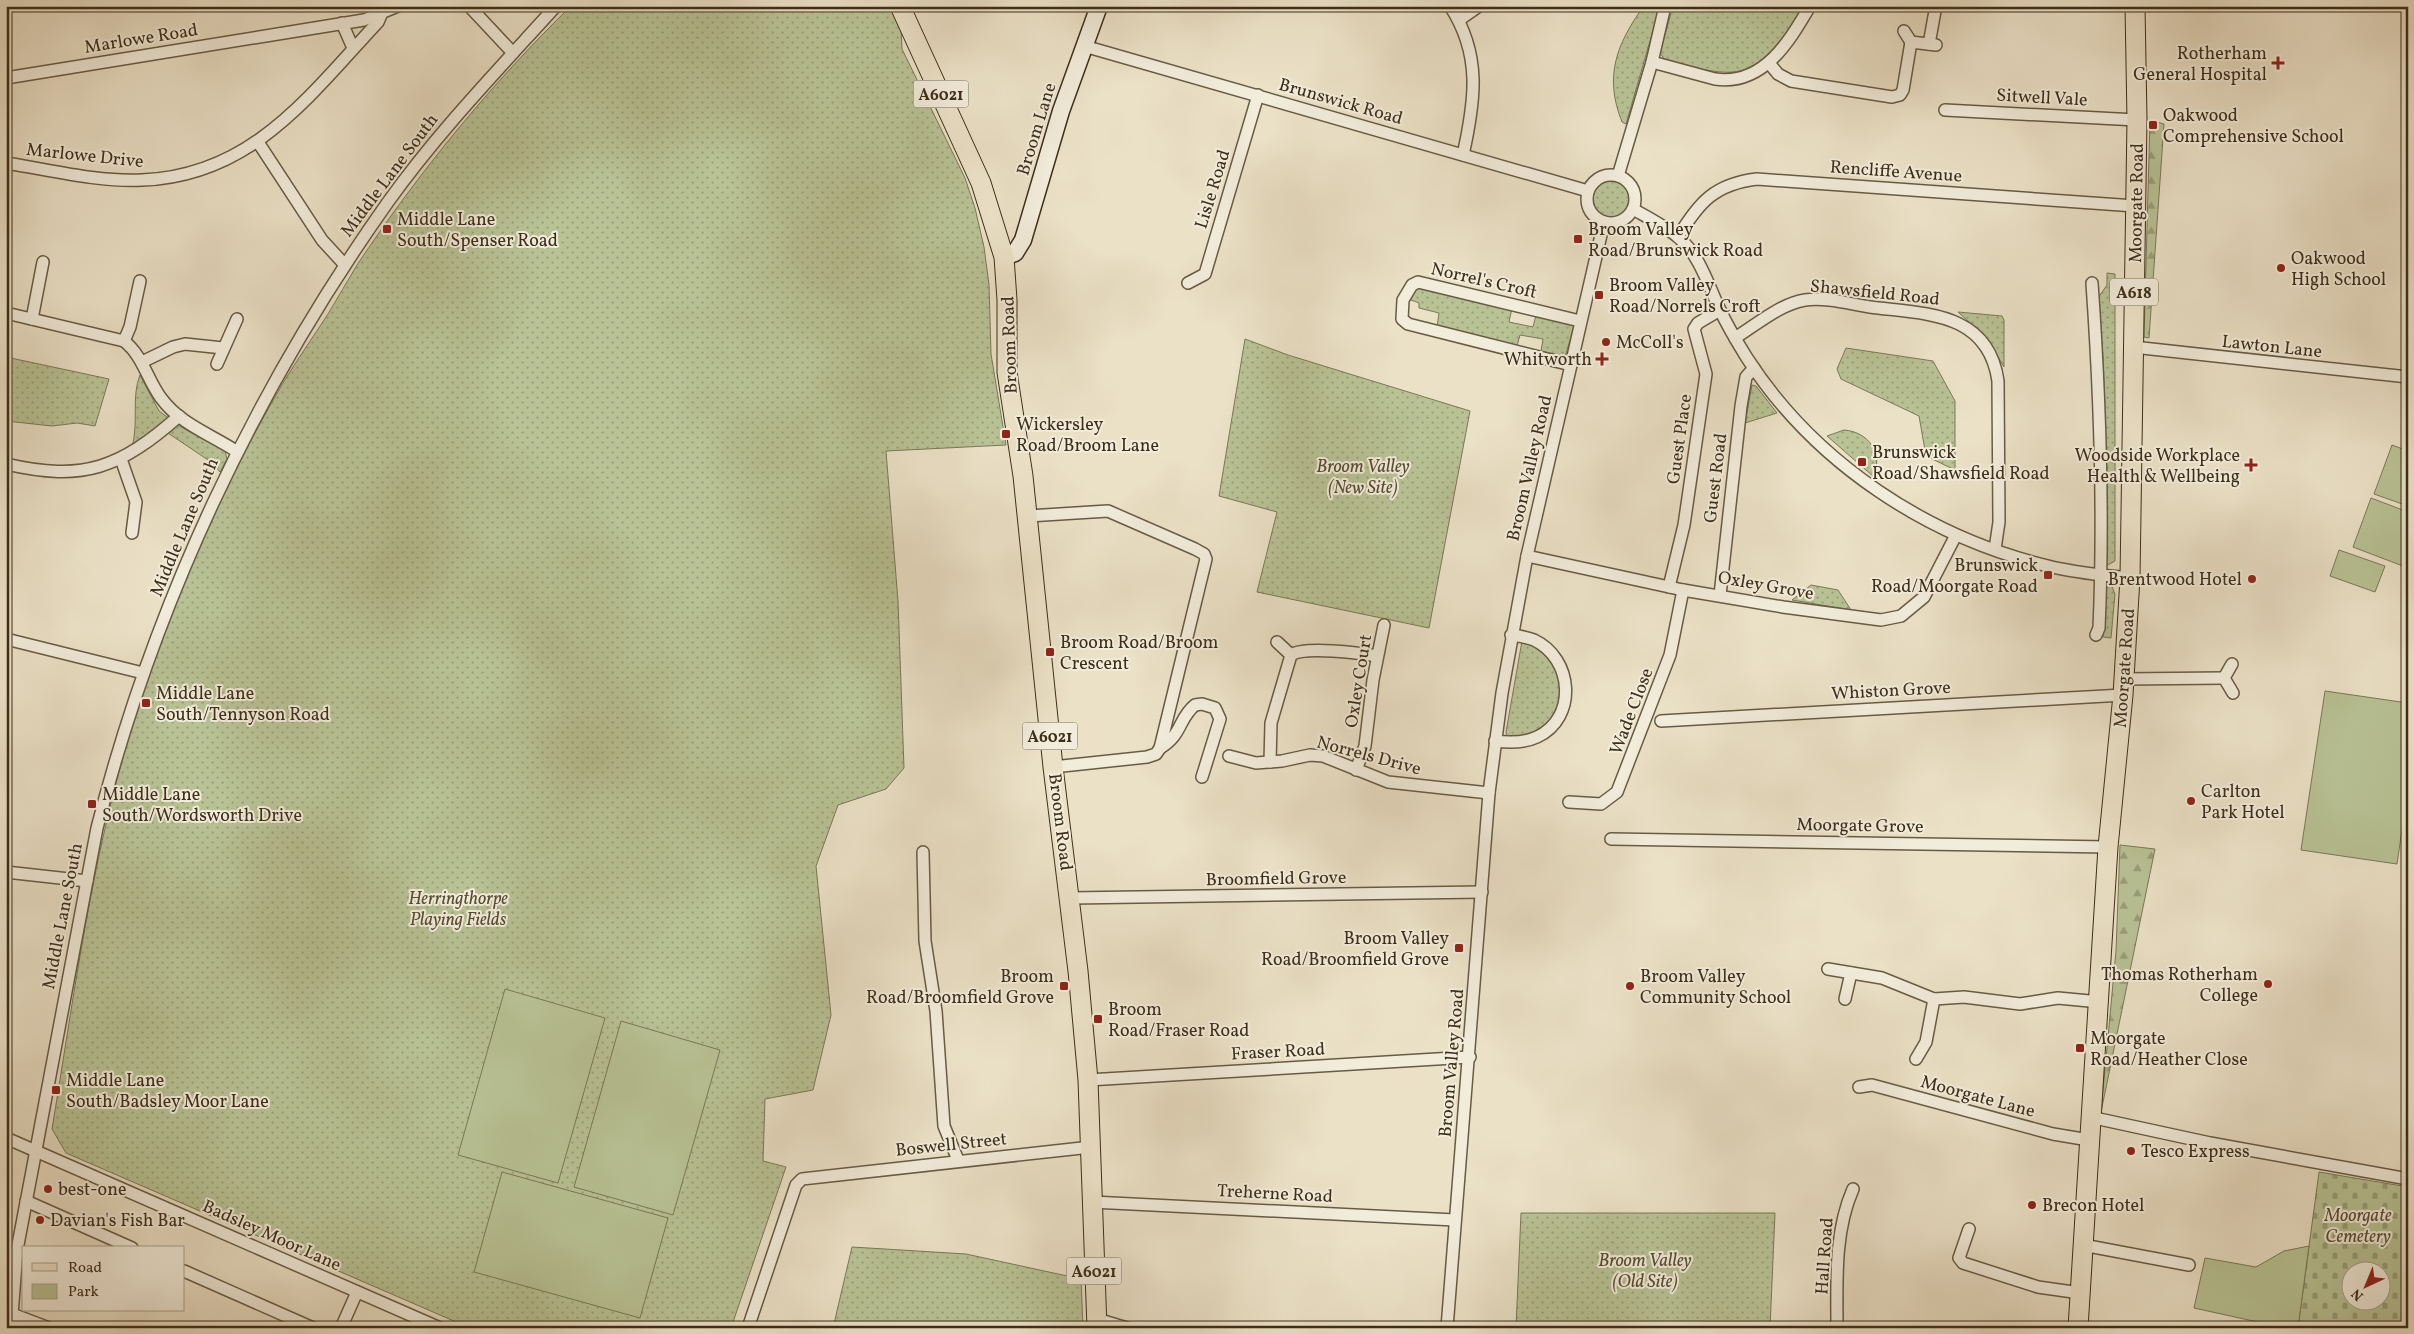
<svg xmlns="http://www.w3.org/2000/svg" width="2414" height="1334" viewBox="0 0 2414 1334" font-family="Vollkorn,serif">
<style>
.green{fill:url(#green-dots);stroke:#7a7857}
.forest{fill:url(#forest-firs);stroke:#7a7857}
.cemetery{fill:url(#cemetery-stones);stroke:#7a7857;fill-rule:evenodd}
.pitch{fill:#b8c295;stroke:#7a7857}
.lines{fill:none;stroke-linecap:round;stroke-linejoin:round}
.street-casing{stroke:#685b44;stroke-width:14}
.secondary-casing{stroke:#3d2e19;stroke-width:19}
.primary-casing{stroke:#3d2e19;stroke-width:21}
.street{stroke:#f2ecdb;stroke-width:11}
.secondary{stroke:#f2ecdb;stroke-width:16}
.primary{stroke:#ebe1c7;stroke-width:19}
.poi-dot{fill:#8f2418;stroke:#f2ecdb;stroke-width:2}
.labels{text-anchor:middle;stroke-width:4;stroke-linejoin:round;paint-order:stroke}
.shield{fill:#f2ecdb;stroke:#736753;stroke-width:1}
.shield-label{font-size:16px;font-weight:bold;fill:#3d2e19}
.street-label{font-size:18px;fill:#3d2e19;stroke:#f2ecdb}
.poi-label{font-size:18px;fill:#3d2e19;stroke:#f2ecdb;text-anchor:start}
.park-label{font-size:18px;font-style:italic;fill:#564c32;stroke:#f2ecdb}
</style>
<defs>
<pattern id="green-dots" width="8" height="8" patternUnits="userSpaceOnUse" patternTransform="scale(1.25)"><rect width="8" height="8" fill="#b8c295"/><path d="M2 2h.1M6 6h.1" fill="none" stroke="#979e79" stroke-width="1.8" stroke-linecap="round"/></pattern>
<pattern id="forest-firs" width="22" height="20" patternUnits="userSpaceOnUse" patternTransform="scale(1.25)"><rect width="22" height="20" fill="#b8c295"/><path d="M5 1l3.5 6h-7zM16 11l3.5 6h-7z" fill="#979e79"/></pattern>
<pattern id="cemetery-stones" width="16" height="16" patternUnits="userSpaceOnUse" patternTransform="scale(1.25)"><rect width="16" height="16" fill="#b8c295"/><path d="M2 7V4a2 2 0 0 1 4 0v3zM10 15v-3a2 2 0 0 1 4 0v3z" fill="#979e79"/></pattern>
</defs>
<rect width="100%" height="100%" fill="#ebe1c7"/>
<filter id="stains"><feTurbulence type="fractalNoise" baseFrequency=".004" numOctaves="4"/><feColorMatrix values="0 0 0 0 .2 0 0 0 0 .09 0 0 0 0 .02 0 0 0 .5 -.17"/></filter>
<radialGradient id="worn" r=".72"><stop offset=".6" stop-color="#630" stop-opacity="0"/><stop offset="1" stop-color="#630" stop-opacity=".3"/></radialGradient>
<!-- green -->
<g class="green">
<path d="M571 6H890L901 28 902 49 965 178 975 208 984 247 989 285 991 354 1006 445 886 451 898 601 904 768 886 789 838 805 816 866 831 1015 813 1090 765 1099 763 1161 786 1167 731 1328H470L66 1153 52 1129C72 1008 88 886 120 768 156 634 213 503 283 383 297 360 313 337 328 314 338 298 347 281 357 265 419 172 491 84 571 6Z"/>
<path d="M1673 6H1803C1759 80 1745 82 1665 60L1660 53Z"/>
<path d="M1643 7 1659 10 1626 124 1622 122C1604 77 1616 45 1643 7Z"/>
<circle cx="1611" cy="199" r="19"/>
<polygon points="2107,273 2115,274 2115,561 2106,566 2105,412 2103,358 2098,304 2100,295 2107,285"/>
<path d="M1423 287 1512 308 1509 322 1533 327 1536 315 1572 323 1574 326 1566 354 1563 356 1541 351 1543 339 1520 335 1517 346 1437 327 1439 313 1419 308V303L1411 300C1412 293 1415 289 1423 287Z"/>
<polygon points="1958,312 2002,316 2004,320 2004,367 1987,338"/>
<polygon points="1245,339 1288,355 1470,411 1429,628 1257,592 1277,512 1219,496"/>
<polygon points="1846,348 1933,361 1955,401 1955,470 1926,456 1919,416 1841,379 1837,369"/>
<polygon points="6,357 109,379 95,426 77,423 52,426 6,421"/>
<path d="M140 375 159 411 181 427 225 451 227 459 220 472 211 462 159 427 132 447C139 423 131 397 140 375Z"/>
<polygon points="1752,385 1756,386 1777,413 1745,423"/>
<path d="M1844 430C1869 432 1883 453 1874 477L1827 436Z"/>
<polygon points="2111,584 2115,594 2111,638 2103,637 2105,585"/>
<polygon points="1811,585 1838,590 1851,610 1792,600"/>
<path d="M1522 641C1579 663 1572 741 1507 738L1506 732Z"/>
<polygon points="1521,1213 1775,1213 1770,1328 1516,1328"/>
<polygon points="852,1247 966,1254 1081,1279 1083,1328 833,1328"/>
</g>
<!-- forest -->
<g class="forest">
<polygon points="2150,120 2164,124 2149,338 2144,337"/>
<polygon points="2120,845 2155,849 2101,1112 2116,951"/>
</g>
<!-- cemetery -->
<path class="cemetery" d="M2319 1172 2408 1187V1328H2298ZM2352 1272H2382V1302H2352Z"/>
<!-- pitch -->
<g class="pitch">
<polygon points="2392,445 2408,451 2408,506 2374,494"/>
<polygon points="2371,498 2408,512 2408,568 2353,547"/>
<polygon points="2339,550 2385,566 2375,592 2330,576"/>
<polygon points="2325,691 2408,703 2408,789 2397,864 2301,850"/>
<polygon points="505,989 605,1018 558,1183 458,1155"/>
<polygon points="621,1021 720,1050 673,1215 574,1187"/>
<polygon points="502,1172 668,1218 640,1318 474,1272"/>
<polygon points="2309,1246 2298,1328 2285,1328 2194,1308 2205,1258 2256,1267 2284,1251"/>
</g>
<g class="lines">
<!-- street casing -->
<g class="street-casing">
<g id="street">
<polyline points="469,6 513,53"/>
<path d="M1450 6C1482 55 1475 101 1463 155"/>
<polyline points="1459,20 1479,6"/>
<polyline points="342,23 353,48"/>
<polyline points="1904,31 1911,42 1936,45"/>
<polyline points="1929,44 1935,11"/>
<polyline points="1084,46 1588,191"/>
<path d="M1652 62 1715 79C1763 86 1789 42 1810 6"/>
<polyline points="1769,63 1778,74 1791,81 1892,97 1900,95 1903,90 1911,42"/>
<polyline points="6,78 364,20 398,6"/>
<polyline points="1945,110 2137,120"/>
<polyline points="258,142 322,240 345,265"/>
<path d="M6 163C51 170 97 182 142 180 252 176 309 96 378 22L381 15"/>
<circle cx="1611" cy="199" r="24"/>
<polyline points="1618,176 1652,62 1665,6"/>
<path d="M1633 209C1647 217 1665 226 1678 237 1699 254 1708 284 1719 308 1727 325 1737 342 1747 358 1815 463 1927 537 2048 566 2075 573 2103 575 2130 578"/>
<path d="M1678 237C1699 202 1715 184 1757 179L2135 206"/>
<polyline points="1188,283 1205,274 1258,95"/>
<path d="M2092 283C2100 397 2104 513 2099 628L2096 635"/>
<path d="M6 313 124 341C143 356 147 379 161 398 180 424 210 434 236 451"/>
<polyline points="32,319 43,262"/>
<path d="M1735 338C1756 325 1780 304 1805 300 1826 297 1850 304 1870 307 1924 314 1988 311 1998 381L1999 522 1995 549"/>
<polyline points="124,341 130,327 140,281"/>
<polyline points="2133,347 2408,377"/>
<polyline points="142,362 173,347 185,344 223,348"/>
<polyline points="217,364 237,319"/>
<polyline points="1571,365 1408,324 1402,319 1403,300 1412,285 1418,282 1580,321"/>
<polyline points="121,459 136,502 132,533"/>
<path d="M6 464C84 482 120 468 179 416"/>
<polyline points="1028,516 1108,511 1195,549 1204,554 1206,559 1160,748 1156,754 1147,757 1053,767"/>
<polyline points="1527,556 1683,590 1783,607 1881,620 1901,616 1924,597 1956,535"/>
<polyline points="1669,587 1684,525 1706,374 1694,329 1698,323 1720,310"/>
<polyline points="1720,595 1741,406 1746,377 1754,368"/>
<polyline points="6,639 143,673"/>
<polyline points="1277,642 1291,655"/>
<polyline points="2232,664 2224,678 2233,693"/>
<polyline points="2124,679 2224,678"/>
<polyline points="1661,721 2123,695"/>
<path d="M1495 741C1510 743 1524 743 1537 737 1578 718 1573 658 1534 640 1527 637 1519 636 1511 635"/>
<path d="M1160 748C1183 734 1178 719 1195 705L1202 704 1215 708 1220 719 1202 777"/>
<polyline points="1229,756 1256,763 1282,761 1310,755 1323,756 1388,782 1489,793"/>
<path d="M1270 762 1271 723 1291 655C1304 646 1360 653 1377 656"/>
<polyline points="1356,770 1365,746 1373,680 1384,625"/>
<polyline points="1569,802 1601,804 1617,792 1670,655 1683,590"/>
<polyline points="1611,839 2108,847"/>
<polyline points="923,852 925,941 936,1011 944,1126 958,1160"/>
<polyline points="6,872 87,881"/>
<polyline points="1071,898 1482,892"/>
<polyline points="1828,969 1882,978 1934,999 1964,997 2020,1004 2058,998 2100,1002"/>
<polyline points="1845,999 1851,973"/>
<polyline points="1916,1059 1926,1042 1934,999"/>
<polyline points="1088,1080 1470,1057"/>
<polyline points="1859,1087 1872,1085 2053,1134 2089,1140"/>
<polyline points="2090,1117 2210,1143 2408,1179"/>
<polyline points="6,1138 440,1328"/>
<polyline points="26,1201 132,1248"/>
<polyline points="1092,1202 1455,1220"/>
<polyline points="1969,1229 1959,1258 1963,1263 2038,1287 2080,1293"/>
<polyline points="2083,1245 2189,1265"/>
<polyline points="184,1271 313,1328"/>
<polyline points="12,1314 49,1328"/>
<polyline points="1097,1319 1127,1328"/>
<path d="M11 1328 17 1250 97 828C154 604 254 391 388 202 438 132 498 70 556 6"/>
<polyline points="341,1328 357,1292"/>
<polyline points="748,1328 796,1185 802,1179 1091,1147"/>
<polyline points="1447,1328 1489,793 1502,693 1527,556 1604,222"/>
<path d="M1837 1328C1837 1282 1834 1232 1853 1189"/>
</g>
</g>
<!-- secondary casing -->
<g class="secondary-casing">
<polyline id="secondary" points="1004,257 1015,253 1023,240 1061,111 1099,6"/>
</g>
<!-- primary casing -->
<g class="primary-casing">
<g id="primary">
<polyline points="900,6 981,183 1004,257 1007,300 1007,372 1023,476 1053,767 1078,971 1088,1080 1097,1328"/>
<polyline points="2078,1328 2108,847 2123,695 2130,578 2137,120 2135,6"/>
</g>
</g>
<!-- street -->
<use href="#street" class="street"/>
<!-- secondary -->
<use href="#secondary" class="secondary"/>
<!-- primary -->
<use href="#primary" class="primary"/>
</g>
<!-- markers -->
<g class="poi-dot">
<path d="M2275.5 55.5h5v5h5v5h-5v5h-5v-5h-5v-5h5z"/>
<rect x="2148" y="120" width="10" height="10" rx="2.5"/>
<rect x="382" y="224" width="10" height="10" rx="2.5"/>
<rect x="1573" y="234" width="10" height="10" rx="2.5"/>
<circle cx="2281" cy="268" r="5"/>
<rect x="1594" y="290" width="10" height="10" rx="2.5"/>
<circle cx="1606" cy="342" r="5"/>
<path d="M1599.5 351.5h5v5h5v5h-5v5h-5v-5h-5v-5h5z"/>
<rect x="1001" y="429" width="10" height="10" rx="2.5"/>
<rect x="1857" y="457" width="10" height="10" rx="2.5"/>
<path d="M2248.5 457.5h5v5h5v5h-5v5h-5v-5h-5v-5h5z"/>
<rect x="2043" y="570" width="10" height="10" rx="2.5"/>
<circle cx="2252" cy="579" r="5"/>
<rect x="1045" y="647" width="10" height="10" rx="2.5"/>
<rect x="141" y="698" width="10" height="10" rx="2.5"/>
<circle cx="2191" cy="801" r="5"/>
<rect x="87" y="799" width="10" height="10" rx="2.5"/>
<rect x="1454" y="943" width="10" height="10" rx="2.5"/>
<circle cx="2268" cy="984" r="5"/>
<rect x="1059" y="981" width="10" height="10" rx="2.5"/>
<circle cx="1630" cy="986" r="5"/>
<rect x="1093" y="1014" width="10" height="10" rx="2.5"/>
<rect x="2075" y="1043" width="10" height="10" rx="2.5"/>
<rect x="51" y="1085" width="10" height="10" rx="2.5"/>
<circle cx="2131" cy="1151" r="5"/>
<circle cx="48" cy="1189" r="5"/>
<circle cx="2032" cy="1205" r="5"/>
<circle cx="40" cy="1220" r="5"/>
</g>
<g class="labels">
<!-- shield labels -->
<g class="shield">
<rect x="913.5" y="80.5" width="55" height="27" rx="4"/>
<rect x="2110" y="278.5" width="48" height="27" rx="4"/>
<rect x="1022.5" y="722.5" width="55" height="27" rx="4"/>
<rect x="1066.5" y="1257.5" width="55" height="27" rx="4"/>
</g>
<g class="shield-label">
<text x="941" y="100">A6021</text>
<text x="2134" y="298">A618</text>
<text x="1050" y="742">A6021</text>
<text x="1094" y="1277">A6021</text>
</g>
<!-- street labels -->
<g class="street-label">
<text transform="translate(141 38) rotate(-9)" y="6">Marlowe Road</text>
<text transform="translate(2042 97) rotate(3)" y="6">Sitwell Vale</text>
<text transform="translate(1341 101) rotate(16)" y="6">Brunswick Road</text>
<text transform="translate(1036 129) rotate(-73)" y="6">Broom Lane</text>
<text transform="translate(85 155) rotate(6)" y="6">Marlowe Drive</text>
<text transform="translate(1896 171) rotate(4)" y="6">Rencliffe Avenue</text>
<text transform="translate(389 175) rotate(-53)" y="6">Middle Lane South</text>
<text transform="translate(1212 189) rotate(-73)" y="6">Lisle Road</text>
<text transform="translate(2136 203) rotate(-89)" y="6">Moorgate Road</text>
<text transform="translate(1484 280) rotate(13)" y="6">Norrel's Croft</text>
<text transform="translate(1875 292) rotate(6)" y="6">Shawsfield Road</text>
<text transform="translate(1009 345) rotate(-92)" y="6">Broom Road</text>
<text transform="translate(2272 346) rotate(6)" y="6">Lawton Lane</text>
<text transform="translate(1679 439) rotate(-82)" y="6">Guest Place</text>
<text transform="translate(1529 468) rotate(-77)" y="6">Broom Valley Road</text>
<text transform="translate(1715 478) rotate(-83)" y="6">Guest Road</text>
<text transform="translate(184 527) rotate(-67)" y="6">Middle Lane South</text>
<text transform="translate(1766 585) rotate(10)" y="6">Oxley Grove</text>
<text transform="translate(2124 668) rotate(-86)" y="6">Moorgate Road</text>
<text transform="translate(1358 681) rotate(-81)" y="6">Oxley Court</text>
<text transform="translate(1891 690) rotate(-3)" y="6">Whiston Grove</text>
<text transform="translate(1631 711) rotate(-69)" y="6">Wade Close</text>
<text transform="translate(1369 755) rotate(15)" y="6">Norrels Drive</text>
<text transform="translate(1061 822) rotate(83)" y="6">Broom Road</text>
<text transform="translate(1860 825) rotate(1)" y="6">Moorgate Grove</text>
<text transform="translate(1276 878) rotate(-1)" y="6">Broomfield Grove</text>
<text transform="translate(62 916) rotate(-79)" y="6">Middle Lane South</text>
<text transform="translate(1278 1051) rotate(-3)" y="6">Fraser Road</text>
<text transform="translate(1451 1063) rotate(-85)" y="6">Broom Valley Road</text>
<text transform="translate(1978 1096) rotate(15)" y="6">Moorgate Lane</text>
<text transform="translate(951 1144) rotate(-6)" y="6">Boswell Street</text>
<text transform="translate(1275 1193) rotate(3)" y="6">Treherne Road</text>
<text transform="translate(272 1235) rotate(24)" y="6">Badsley Moor Lane</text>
<text transform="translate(1824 1256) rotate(-86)" y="6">Hall Road</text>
</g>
<!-- poi labels -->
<g class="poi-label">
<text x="2267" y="59" text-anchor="end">Rotherham<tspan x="2267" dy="21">General Hospital</tspan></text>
<text x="2163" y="121">Oakwood<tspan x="2163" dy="21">Comprehensive School</tspan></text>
<text x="397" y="225">Middle Lane<tspan x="397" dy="21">South/Spenser Road</tspan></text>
<text x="1588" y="235">Broom Valley<tspan x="1588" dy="21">Road/Brunswick Road</tspan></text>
<text x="2291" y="264">Oakwood<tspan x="2291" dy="21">High School</tspan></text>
<text x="1609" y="291">Broom Valley<tspan x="1609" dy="21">Road/Norrels Croft</tspan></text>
<text x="1616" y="348">McColl's</text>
<text x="1592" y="365" text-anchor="end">Whitworth</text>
<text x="1016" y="430">Wickersley<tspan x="1016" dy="21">Road/Broom Lane</tspan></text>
<text x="1872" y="458">Brunswick<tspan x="1872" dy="21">Road/Shawsfield Road</tspan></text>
<text x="2240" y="461" text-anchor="end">Woodside Workplace<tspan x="2240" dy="21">Health &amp; Wellbeing</tspan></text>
<text x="2038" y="571" text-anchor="end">Brunswick<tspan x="2038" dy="21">Road/Moorgate Road</tspan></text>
<text x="2242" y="585" text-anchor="end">Brentwood Hotel</text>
<text x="1060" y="648">Broom Road/Broom<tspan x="1060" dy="21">Crescent</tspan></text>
<text x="156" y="699">Middle Lane<tspan x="156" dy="21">South/Tennyson Road</tspan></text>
<text x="2201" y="797">Carlton<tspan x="2201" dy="21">Park Hotel</tspan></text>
<text x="102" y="800">Middle Lane<tspan x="102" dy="21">South/Wordsworth Drive</tspan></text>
<text x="1449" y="944" text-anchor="end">Broom Valley<tspan x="1449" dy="21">Road/Broomfield Grove</tspan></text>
<text x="2258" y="980" text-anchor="end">Thomas Rotherham<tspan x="2258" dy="21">College</tspan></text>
<text x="1054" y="982" text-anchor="end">Broom<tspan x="1054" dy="21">Road/Broomfield Grove</tspan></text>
<text x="1640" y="982">Broom Valley<tspan x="1640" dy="21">Community School</tspan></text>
<text x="1108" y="1015">Broom<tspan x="1108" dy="21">Road/Fraser Road</tspan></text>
<text x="2090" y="1044">Moorgate<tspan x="2090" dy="21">Road/Heather Close</tspan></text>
<text x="66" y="1086">Middle Lane<tspan x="66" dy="21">South/Badsley Moor Lane</tspan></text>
<text x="2141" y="1157">Tesco Express</text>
<text x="58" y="1195">best-one</text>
<text x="2042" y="1211">Brecon Hotel</text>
<text x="50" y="1226">Davian's Fish Bar</text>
</g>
<!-- park labels -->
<g class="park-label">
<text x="1363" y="472">Broom Valley<tspan x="1363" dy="21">(New Site)</tspan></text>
<text x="458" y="904">Herringthorpe<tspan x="458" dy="21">Playing Fields</tspan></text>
<text x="2358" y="1221">Moorgate<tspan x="2358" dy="21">Cemetery</tspan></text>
<text x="1645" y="1266">Broom Valley<tspan x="1645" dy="21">(Old Site)</tspan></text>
</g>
</g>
<!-- margin -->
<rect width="2414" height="1334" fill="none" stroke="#ebe1c7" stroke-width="25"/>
<rect x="8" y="8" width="2399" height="1319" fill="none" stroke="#3d2e19" stroke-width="2.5"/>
<rect x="12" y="12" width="2389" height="1309" fill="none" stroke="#3d2e19"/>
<!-- legend -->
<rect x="22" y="1246" width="162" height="65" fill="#f2ecdb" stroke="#aaa08d"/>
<rect x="32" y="1263" width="25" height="8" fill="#ebe1c7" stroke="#aaa08d"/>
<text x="68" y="1272" font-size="15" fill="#3d2e19">Road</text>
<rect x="32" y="1284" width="25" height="15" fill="#b8c295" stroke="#aaa08d"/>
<text x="68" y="1296" font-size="15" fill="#3d2e19">Park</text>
<!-- north arrow -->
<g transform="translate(2366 1286) rotate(224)"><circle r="24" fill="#f2ecdb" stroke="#aaa08d"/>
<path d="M0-4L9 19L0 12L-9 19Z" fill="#8f2418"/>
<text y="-8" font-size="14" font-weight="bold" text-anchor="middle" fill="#3d2e19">N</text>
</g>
<rect width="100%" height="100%" filter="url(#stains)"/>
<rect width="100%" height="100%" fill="url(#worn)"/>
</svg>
